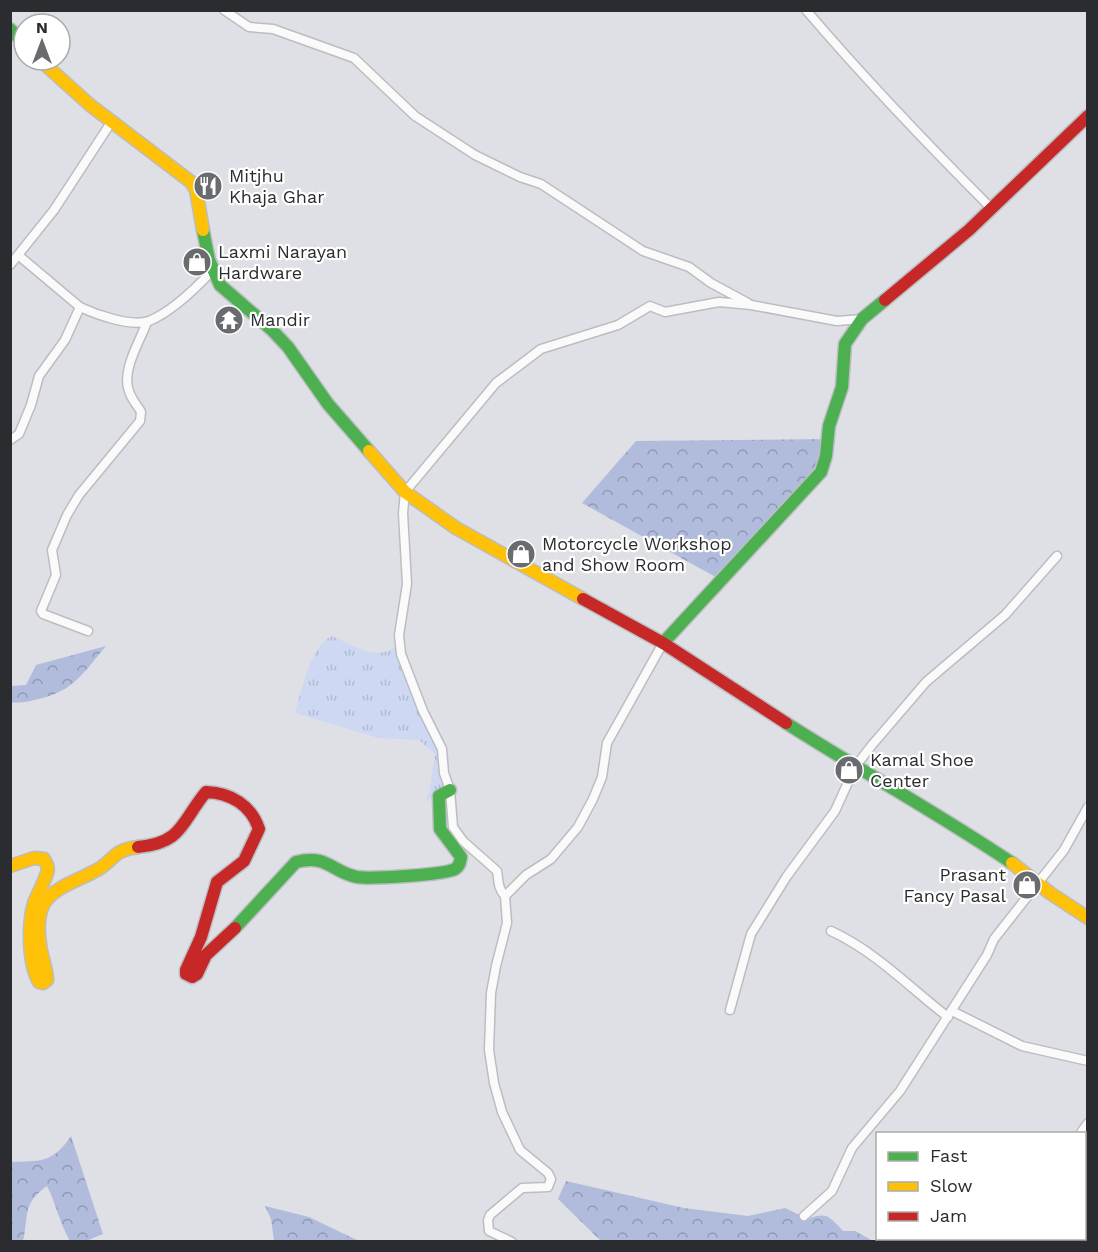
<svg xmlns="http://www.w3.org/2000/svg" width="1098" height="1252" viewBox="0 0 1098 1252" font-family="'Work Sans',sans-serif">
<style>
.grass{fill:url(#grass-tufts)}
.forest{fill:url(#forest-crowns)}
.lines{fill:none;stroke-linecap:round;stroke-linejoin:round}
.street-casing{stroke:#bcbdc1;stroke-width:11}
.fast-casing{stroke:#bcbdc1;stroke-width:15}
.slow-casing{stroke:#bcbdc1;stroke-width:15}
.jam-casing{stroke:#bcbdc1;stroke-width:15}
.street{stroke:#fafafb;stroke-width:8}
.fast{stroke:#4caf50;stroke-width:12}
.slow{stroke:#ffc107;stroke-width:12}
.jam{stroke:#c62828;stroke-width:12}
.labels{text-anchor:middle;stroke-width:4.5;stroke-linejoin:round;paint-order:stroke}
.poi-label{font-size:18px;fill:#2b2c2f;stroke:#fff;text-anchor:start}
</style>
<defs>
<pattern id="grass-tufts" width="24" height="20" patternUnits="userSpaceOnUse" patternTransform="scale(1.5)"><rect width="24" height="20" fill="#ced8f2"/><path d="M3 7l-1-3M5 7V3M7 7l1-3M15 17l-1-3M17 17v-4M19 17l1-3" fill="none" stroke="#b1bad0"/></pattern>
<pattern id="forest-crowns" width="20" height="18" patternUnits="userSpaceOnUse" patternTransform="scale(1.5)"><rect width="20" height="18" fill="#b1bcdd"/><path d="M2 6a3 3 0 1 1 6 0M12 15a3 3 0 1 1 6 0" fill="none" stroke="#9099b4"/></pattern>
</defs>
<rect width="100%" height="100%" fill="#dfe0e5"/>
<!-- grass -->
<path class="grass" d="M332 636C354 645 378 664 399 644L442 749 450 790 426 801 430 789 435 754 419 740 378 738 295 713C302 690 310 646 332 636Z"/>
<!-- forest -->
<g class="forest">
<polygon points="827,439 825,464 721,580 582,503 636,441"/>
<path d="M106 646C84 672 74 691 39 699 29 701 21 704 11 702V686L26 685 36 665Z"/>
<path d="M71 1136 103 1234 86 1241H70C60 1224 56 1204 47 1186 22 1204 29 1215 23 1241H11V1162C41 1161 53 1163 71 1136Z"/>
<path d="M566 1181 684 1208 748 1216 785 1208 808 1219C827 1211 830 1217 843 1231H855L873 1241H601L558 1199Z"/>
<polygon points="265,1206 309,1217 359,1241 274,1241 271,1219"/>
</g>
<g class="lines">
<!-- street casing -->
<g class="street-casing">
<g id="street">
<polyline points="224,10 249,27 273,29 354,58 415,116 475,155 520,177 541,184 643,251 689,267 711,283 748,303"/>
<path d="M806 10C865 79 928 145 992 209"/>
<polyline points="18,255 80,307"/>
<polyline points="10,265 54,210 112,121"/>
<path d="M10 440 19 434 31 405 39 376 65 340 80 307C97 315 131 327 149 321 171 312 196 288 212 271"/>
<path d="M88 631 43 614 41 611 56 575 52 550 67 515 79 495 140 421 141 412C138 406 131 399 129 391 121 371 140 341 147 322"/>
<polyline points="505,896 526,875 551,859 578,827 593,799 602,777 607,743 663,643"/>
<path d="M831 931C875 951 910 988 948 1017"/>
<polyline points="730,1010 751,934 787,876 835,811 855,767 872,745 926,682 1005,615 1057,556"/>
<polyline points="952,1011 1022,1046 1088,1061"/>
<polyline points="1082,1131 1088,1123"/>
<polyline points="804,1216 832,1191 852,1148 900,1091 987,955 994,939 1064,850 1088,807"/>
<path d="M512 1242 489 1231 488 1220 490 1215 522 1188 548 1187 551 1179 548 1173 520 1150 502 1112 494 1083 489 1050 491 993 496 966 507 923 505 896C497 887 499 881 497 871L463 841 453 827 450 790 444 773 442 749 423 711 401 654 399 635 407 584 403 513 405 492 496 383 541 349 618 325 650 306 665 312 719 302 751 305 837 321 862 319"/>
</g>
</g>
<!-- fast casing -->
<g class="fast-casing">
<g id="fast">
<polyline points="10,29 24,43"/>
<polyline points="203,230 209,260 220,285 272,330 288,347 328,404 369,451"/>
<polyline points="663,643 821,472 826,456 829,426 842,387 845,344 862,319 885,300"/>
<path d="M786 723C861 771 938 813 1012 863"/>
<path d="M235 928 296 862C328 854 331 872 357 877 371 879 444 875 455 869 460 866 460 862 461 857L440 829 439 796 450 790"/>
</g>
</g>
<!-- slow casing -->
<g class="slow-casing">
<g id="slow">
<polyline points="40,60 90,105 191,182 196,190 203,230"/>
<polyline points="369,451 405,492 456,528 583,599"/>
<polyline points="1012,863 1050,893 1088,918"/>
<path d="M10 866 34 858 44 859C47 864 49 868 47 873 44 883 38 893 34 903 28 924 28 963 39 982L43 983 47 980C47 968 41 956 40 944 32 892 59 890 95 871 114 862 111 850 138 847"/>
</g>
</g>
<!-- jam casing -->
<g class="jam-casing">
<g id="jam">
<polyline points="885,300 969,230 1088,116"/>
<polyline points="583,599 663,643 786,723"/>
<path d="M138 847C183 843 181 822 206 792 231 793 251 805 259 829L244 861 217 882 201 937 186 970V974L192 977 197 974 206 955 235 928"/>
</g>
</g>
<!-- street -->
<use href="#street" class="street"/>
<!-- fast -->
<use href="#fast" class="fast"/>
<!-- slow -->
<use href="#slow" class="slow"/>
<!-- jam -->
<use href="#jam" class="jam"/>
</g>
<!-- icons -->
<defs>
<g id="restaurant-disc" transform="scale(1.5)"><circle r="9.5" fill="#6a6b6f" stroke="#fff"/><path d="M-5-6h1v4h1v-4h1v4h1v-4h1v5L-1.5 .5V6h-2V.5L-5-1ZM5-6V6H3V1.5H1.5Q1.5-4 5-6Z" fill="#fff"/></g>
<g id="shop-disc" transform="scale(1.5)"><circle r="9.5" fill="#6a6b6f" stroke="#fff"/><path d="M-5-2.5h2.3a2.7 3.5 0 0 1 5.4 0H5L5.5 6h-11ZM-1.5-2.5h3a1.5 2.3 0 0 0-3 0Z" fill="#fff"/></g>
<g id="temple-disc" transform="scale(1.5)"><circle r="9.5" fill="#6a6b6f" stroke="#fff"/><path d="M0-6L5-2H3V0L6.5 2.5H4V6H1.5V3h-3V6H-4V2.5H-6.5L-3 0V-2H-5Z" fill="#fff"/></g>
</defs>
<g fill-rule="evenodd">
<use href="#restaurant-disc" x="208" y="186"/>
<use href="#shop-disc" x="197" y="262"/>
<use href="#temple-disc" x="229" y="320"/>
<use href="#shop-disc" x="521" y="554"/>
<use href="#shop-disc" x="849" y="770"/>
<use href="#shop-disc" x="1027" y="885"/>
</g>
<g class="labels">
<!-- poi labels -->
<g class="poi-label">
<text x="229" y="182">Mitjhu<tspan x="229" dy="21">Khaja Ghar</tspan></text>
<text x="218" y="258">Laxmi Narayan<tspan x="218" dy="21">Hardware</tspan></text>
<text x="250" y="326">Mandir</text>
<text x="542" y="550">Motorcycle Workshop<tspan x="542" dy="21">and Show Room</tspan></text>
<text x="870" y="766">Kamal Shoe<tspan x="870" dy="21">Center</tspan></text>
<text x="1006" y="881" text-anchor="end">Prasant<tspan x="1006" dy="21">Fancy Pasal</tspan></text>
</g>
</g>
<!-- border -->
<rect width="1098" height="1252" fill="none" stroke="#2b2c2f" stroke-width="24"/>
<!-- legend -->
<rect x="876" y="1132" width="210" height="108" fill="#ffffff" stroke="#aaabac" stroke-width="1.5"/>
<rect x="888" y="1152" width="30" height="9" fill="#4caf50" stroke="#aaabac" stroke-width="1.5"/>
<text x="930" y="1162" font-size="18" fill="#2b2c2f">Fast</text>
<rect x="888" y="1182" width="30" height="9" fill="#ffc107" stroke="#aaabac" stroke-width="1.5"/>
<text x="930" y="1192" font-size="18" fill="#2b2c2f">Slow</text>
<rect x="888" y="1212" width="30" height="9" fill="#c62828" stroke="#aaabac" stroke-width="1.5"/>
<text x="930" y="1222" font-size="18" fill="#2b2c2f">Jam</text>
<!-- north arrow -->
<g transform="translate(42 42)"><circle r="28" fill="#ffffff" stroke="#aaabac" stroke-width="1.5"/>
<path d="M0-4.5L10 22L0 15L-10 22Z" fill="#6a6b6f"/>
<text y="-9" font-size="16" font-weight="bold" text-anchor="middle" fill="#2b2c2f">N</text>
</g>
</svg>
